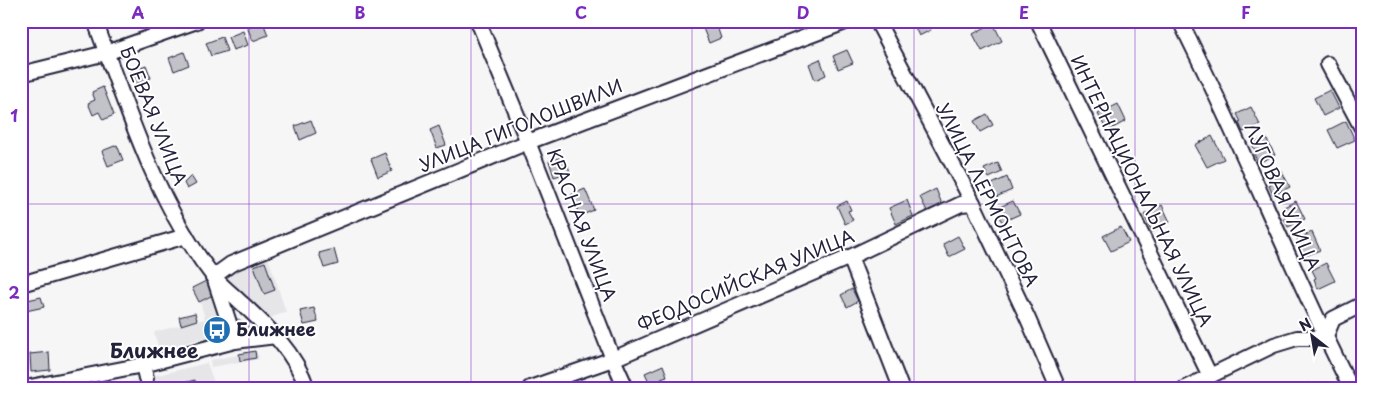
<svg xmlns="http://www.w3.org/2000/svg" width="1384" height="409" viewBox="0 0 1384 409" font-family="'Playpen Sans',sans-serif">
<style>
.built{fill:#e6e6e9}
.green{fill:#d7d7db;stroke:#7c7c8b}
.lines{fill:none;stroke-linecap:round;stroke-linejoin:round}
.stream{stroke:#767685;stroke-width:3}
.building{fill:#c2c2c9;stroke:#22223b}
.minor-casing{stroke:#22223b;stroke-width:18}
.minor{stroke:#fff;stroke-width:14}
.grid{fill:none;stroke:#7b2cbf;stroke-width:1;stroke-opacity:0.55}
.labels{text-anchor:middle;stroke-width:4;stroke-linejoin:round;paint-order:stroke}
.street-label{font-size:18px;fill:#22223b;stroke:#fff}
.poi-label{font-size:18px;font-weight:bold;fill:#22223b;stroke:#fff;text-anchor:start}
.quarter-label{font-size:20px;font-weight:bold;fill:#22223b;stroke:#fff}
.neatline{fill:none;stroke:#7b2cbf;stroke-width:2}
.grid-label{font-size:16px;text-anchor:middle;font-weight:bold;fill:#7b2cbf}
</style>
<rect width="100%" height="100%" fill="#f6f6f7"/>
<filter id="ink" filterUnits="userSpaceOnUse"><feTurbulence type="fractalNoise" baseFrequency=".02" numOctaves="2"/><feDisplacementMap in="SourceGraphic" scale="10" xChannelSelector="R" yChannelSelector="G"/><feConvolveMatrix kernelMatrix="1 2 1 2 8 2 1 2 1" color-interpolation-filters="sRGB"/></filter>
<g filter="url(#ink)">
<!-- built -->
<g class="built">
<polygon points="267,254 286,312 270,318 227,280 229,271"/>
<polygon points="214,297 220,319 208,323 211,336 159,350 154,332 205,319 200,301"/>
<polygon points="257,352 259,359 211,367 210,360"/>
<polygon points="207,363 216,388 120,388 120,384"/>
</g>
<!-- green -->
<polygon class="green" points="234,319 239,319 250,328 251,333 239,339"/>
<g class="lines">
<!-- stream -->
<g class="stream">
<polyline points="555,230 582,299"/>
<polyline points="612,376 618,388"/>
</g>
</g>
<!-- building -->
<g class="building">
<polygon points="715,21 721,38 709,43 702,26"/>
<polygon points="912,21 927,21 931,30 919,36"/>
<polygon points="263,22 268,35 253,41 247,27"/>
<polygon points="993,23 1002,41 982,51 973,34"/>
<polygon points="243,31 248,45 233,50 228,37"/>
<polygon points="222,37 227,51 211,56 206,43"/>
<polygon points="21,42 28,60 21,62"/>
<polygon points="847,50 853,63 838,69 833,56"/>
<polygon points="184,52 189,65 174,71 169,58"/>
<polygon points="820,59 826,75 815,80 809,64"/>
<polygon points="146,65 151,78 136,84 131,71"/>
<polygon points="103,87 114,115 103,120 99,112 93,115 88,103 95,100 92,92"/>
<polygon points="1330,90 1339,108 1323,116 1314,98"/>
<polygon points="1118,104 1126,121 1107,131 1098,114"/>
<polygon points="1251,107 1260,125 1243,132 1239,123 1241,122 1237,114"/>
<polygon points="987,114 993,125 980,132 974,121"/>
<polygon points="311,120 316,133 300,140 295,126"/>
<polygon points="1346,121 1355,140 1337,148 1328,130"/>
<polygon points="439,126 446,145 437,148 430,130"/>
<polygon points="1212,136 1224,159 1207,167 1195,145"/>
<polygon points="1266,138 1275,155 1258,163 1254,154 1256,153 1252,144"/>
<polygon points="117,145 123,160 108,166 102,151"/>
<polygon points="385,153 392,171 378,177 371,159"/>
<polygon points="562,157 564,164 567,163 570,172 554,177 549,161"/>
<polygon points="998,163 1002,172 989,178 984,169"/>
<polygon points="1281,170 1290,187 1273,195 1269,186 1271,185 1267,176"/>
<polygon points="191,176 196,184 187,189 184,183"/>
<polygon points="1007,177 1012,190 996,197 990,185"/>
<polygon points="585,189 594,210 580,216 571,195"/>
<polygon points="936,189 942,204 927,211 920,197"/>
<polygon points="907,200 913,216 896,224 889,208"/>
<polygon points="847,201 851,210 848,211 853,220 845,224 837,206"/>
<polygon points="1013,201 1020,214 1002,222 995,209"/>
<polygon points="1296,201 1305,219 1288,227 1284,218 1286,216 1282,208"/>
<polygon points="1162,205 1170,222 1152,232 1144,215"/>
<polygon points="1121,227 1129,242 1111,251 1103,236"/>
<polygon points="1312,232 1320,250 1303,257 1299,248 1301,247 1297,239"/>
<polygon points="958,236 965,249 949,257 943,244"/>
<polygon points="334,249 338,264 324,268 319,253"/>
<polygon points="265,262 275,290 264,294 254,266"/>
<polygon points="1326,263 1335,281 1318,289 1314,279 1316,278 1312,270"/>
<polygon points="206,281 213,295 199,302 192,288"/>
<polygon points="852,289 858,301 847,307 841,295"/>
<polygon points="41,297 44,307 26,311 23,301"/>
<polygon points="314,308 318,322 304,325 300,311"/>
<polygon points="195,313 197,320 181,325 179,317"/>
<polygon points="21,339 24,357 21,357"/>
<polygon points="255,351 256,358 240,361 239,354"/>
<polygon points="49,352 50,370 31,372 30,354"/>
<polygon points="663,365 667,376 661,378 663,383 652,388 645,373"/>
<polygon points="21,367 23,367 24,379 21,380"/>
<polygon points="195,380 197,388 176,388 175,385"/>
<polygon points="1309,383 1311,388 1300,388"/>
</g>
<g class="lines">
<!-- minor casing -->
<g class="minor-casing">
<g id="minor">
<path d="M95 21C126 106 157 204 213 276 219 283 227 290 235 297 264 324 294 349 307 388"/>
<polyline points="478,21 528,142 613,359 626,388"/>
<polyline points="877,21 973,203 1028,319 1058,388"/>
<polyline points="1038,21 1210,376"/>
<path d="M1180 21C1241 141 1290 268 1351 388"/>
<polyline points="1328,64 1363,130"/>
<polyline points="21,74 106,53 197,21"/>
<polyline points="850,257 901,388"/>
<polyline points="213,277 231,264 528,142 848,21"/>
<polyline points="215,280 235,341"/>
<polyline points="21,284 186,236"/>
<polyline points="143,365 146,378"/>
<polyline points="25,388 143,365 235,341 276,336"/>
<polyline points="530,388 613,359 850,257 961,204 973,203"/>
<polyline points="1185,388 1274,345 1297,338 1325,338 1333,319 1363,304"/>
</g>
</g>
<!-- minor -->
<use href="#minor" class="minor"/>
</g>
</g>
<!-- grid -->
<path class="grid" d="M249 21V388M471 21V388M692 21V388M914 21V388M1135 21V388M21 204H1363"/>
<!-- icons -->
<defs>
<g id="bus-disc" transform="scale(1.4375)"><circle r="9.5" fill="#1f6fb2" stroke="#fff"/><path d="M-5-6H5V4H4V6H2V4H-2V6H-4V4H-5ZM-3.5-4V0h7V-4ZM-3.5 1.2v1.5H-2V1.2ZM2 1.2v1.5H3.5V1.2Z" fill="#fff"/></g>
</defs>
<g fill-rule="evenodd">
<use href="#bus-disc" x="217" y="330"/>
</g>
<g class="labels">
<!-- street labels -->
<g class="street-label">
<text transform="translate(153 116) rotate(68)" y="6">БОЕВАЯ УЛИЦА</text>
<text transform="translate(521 126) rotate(-22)" y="6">УЛИЦА ГИГОЛОШВИЛИ</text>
<text transform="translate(1141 191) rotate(64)" y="6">ИНТЕРНАЦИОНАЛЬНАЯ УЛИЦА</text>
<text transform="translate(987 195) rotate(63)" y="6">УЛИЦА ЛЕРМОНТОВА</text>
<text transform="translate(1282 197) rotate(66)" y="6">ЛУГОВАЯ УЛИЦА</text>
<text transform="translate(581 225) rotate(69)" y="6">КРАСНАЯ УЛИЦА</text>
<text transform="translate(746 281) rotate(-23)" y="6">ФЕОДОСИЙСКАЯ УЛИЦА</text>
</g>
<!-- poi labels -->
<g class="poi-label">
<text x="236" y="336">Ближнее</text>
</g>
<!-- quarter labels -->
<g class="quarter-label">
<text x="154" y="358">Ближнее</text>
</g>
</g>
<!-- margin -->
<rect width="1384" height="409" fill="none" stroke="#fff" stroke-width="55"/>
<!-- north arrow -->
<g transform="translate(1312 336) rotate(329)" stroke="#ffffff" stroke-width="4" paint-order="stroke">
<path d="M0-4L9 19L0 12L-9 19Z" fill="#22223b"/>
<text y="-8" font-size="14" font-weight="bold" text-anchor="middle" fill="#22223b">N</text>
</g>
<rect x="28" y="28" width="1328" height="354" class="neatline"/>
<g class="grid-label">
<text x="138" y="19">A</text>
<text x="360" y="19">B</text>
<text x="581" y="19">C</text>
<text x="803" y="19">D</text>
<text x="1024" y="19">E</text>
<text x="1246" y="19">F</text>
<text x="14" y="122">1</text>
<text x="14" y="299">2</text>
</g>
</svg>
